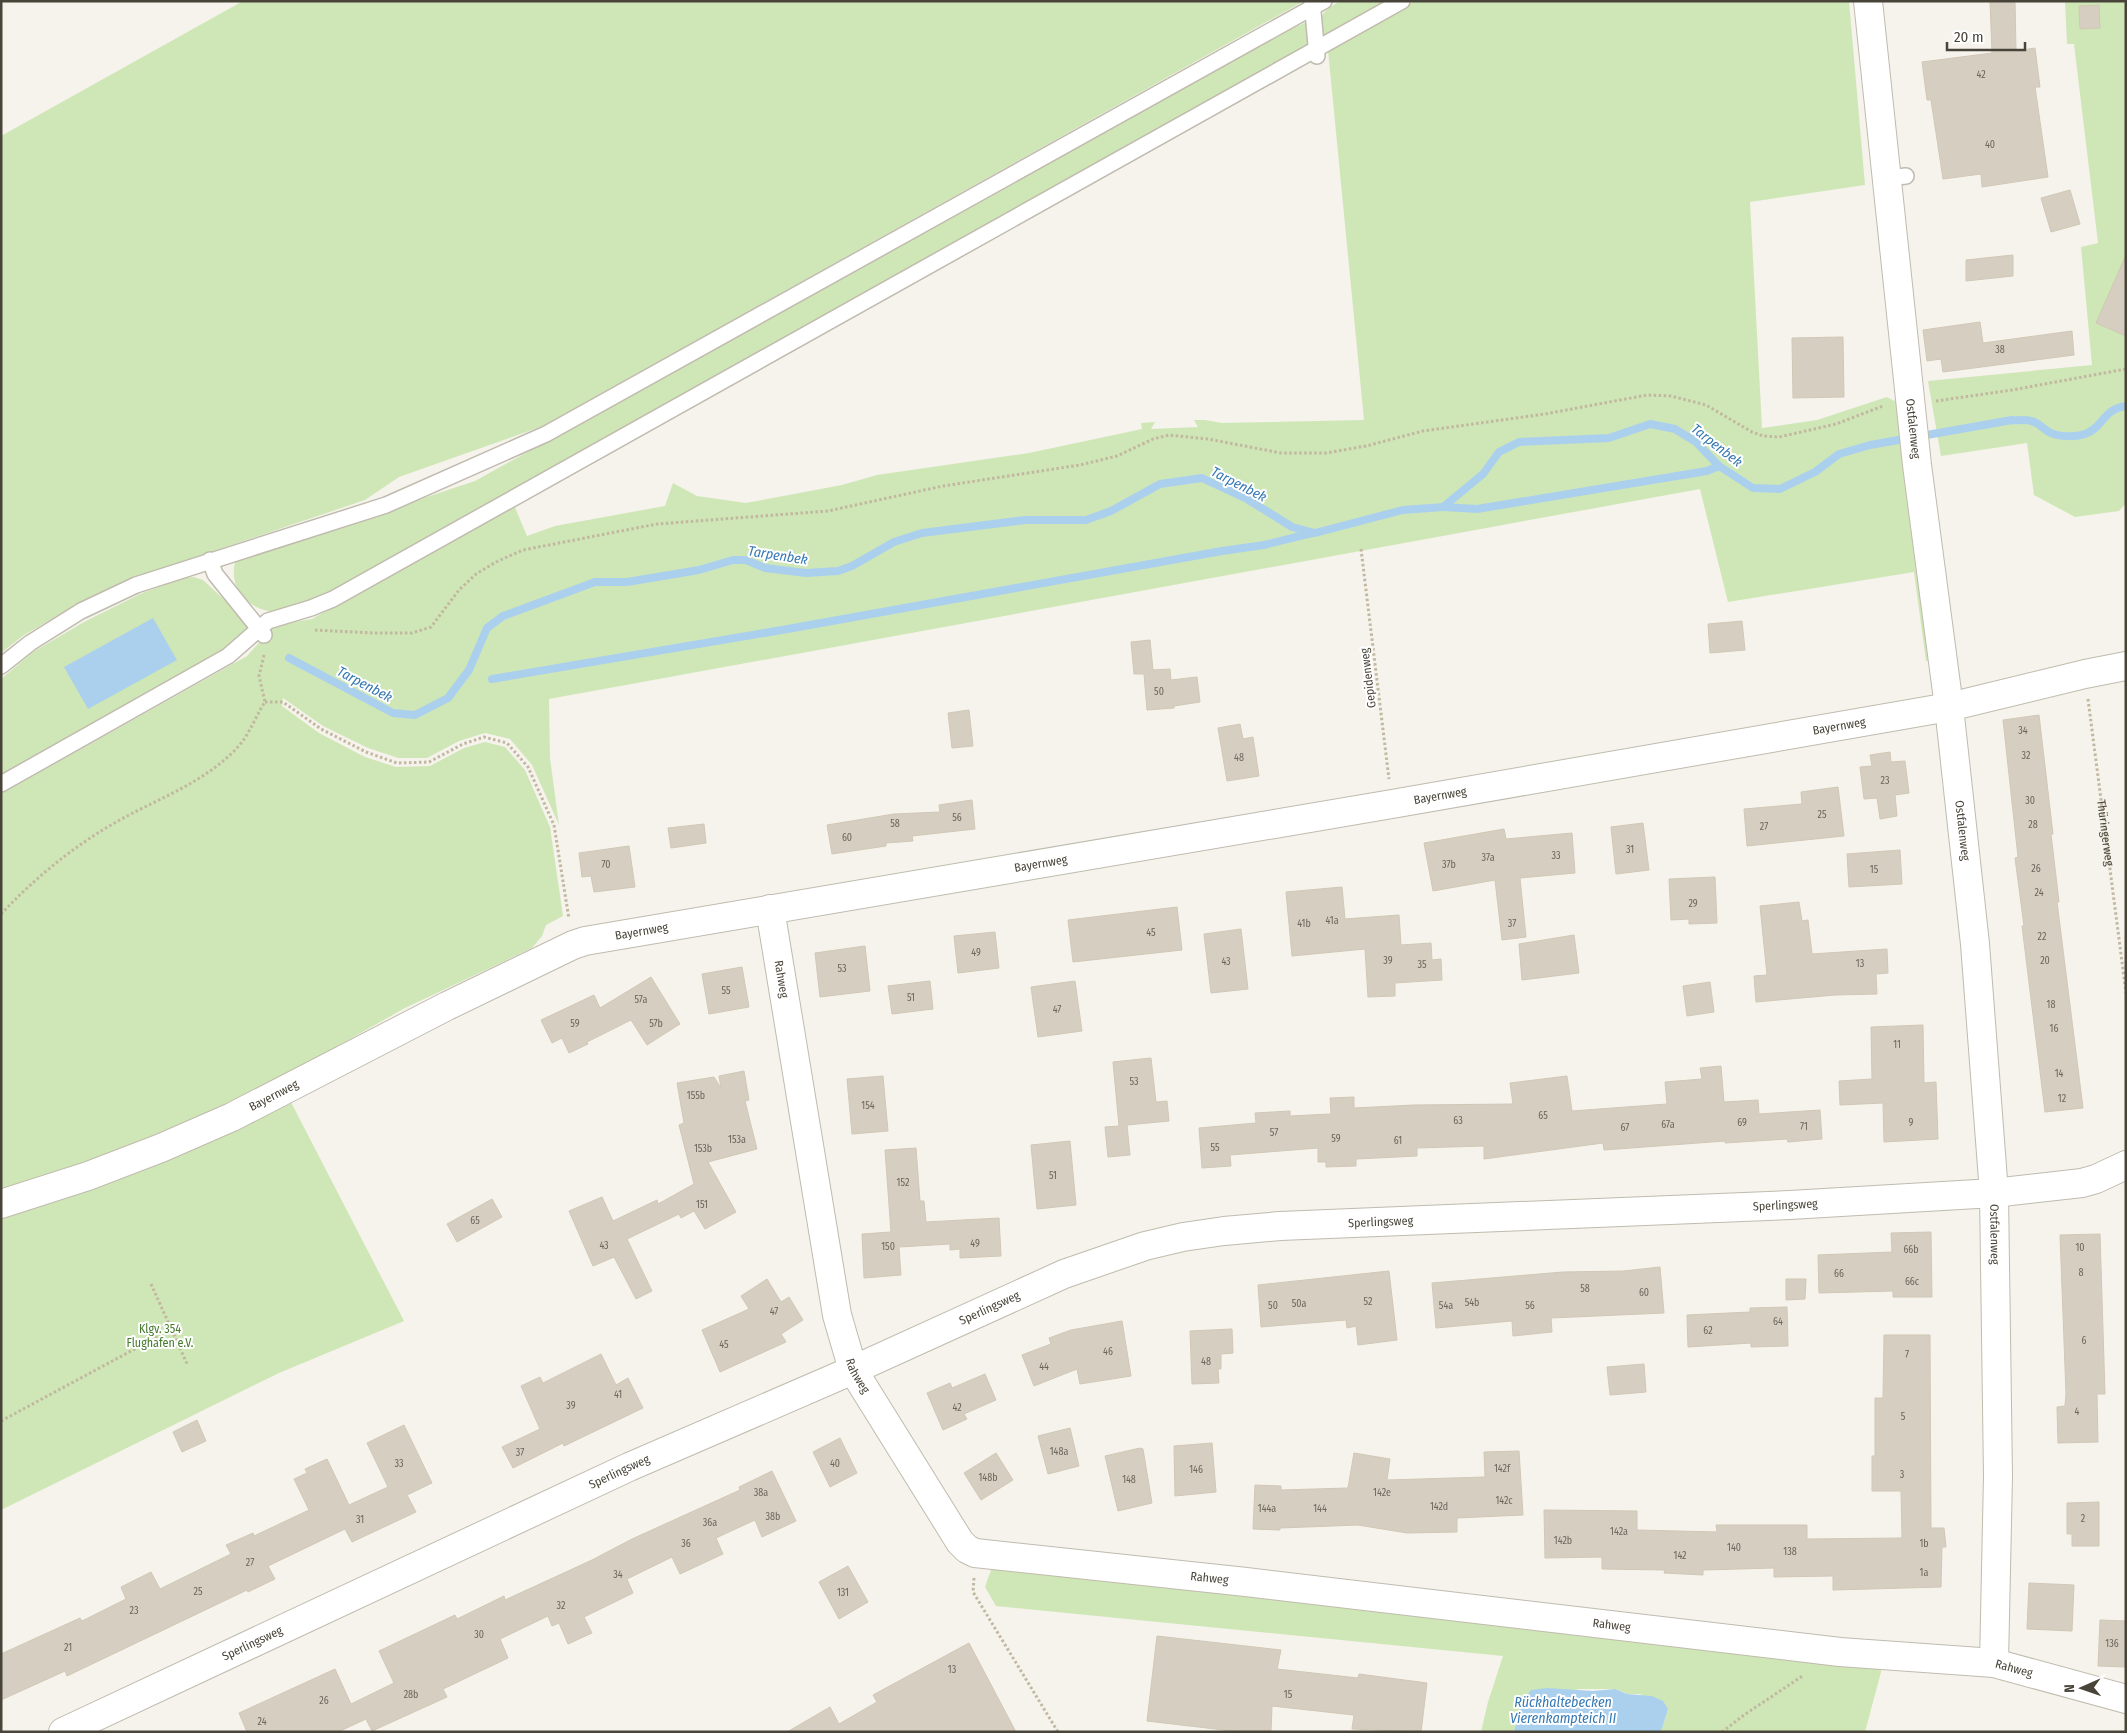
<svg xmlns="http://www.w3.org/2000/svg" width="2127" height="1733" viewBox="0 0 2127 1733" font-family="'Fira Sans Condensed',sans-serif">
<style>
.green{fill:#cfe7b6}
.water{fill:#abd0ee}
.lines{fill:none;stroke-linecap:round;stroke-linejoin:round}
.stream{stroke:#abd0ee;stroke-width:8}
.building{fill:#d6cfc1;stroke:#d1c7b5}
.lane-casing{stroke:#c0bbae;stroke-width:18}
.street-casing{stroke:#c0bbae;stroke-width:30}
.path{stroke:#c2b7a0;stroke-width:3;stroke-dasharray:2.5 2.5;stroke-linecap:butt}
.lane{stroke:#fff;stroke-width:15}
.street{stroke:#fff;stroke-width:28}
.labels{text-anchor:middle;stroke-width:4;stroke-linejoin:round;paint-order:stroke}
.number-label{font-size:10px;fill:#6c675b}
.street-label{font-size:12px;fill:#494439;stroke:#fff}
.park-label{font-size:12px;fill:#477a2e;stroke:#fff}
.water-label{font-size:14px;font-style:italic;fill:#3578b3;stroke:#fff}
</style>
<rect width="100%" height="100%" fill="#f5f3ec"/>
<!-- green -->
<g class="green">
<polygon points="243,1 1304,1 543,426 399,477 365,500 134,578 80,603 24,635 1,653 1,136"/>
<path d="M1340 1H1394L1319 44C1320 18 1316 15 1340 1Z"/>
<polygon points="1415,1 1849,1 1865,185 1750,202 1762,428 1817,420 1887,397 1902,405 1936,660 1926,661 1914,572 1728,602 1700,489 549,699 550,758 559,825 532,765 510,739 485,733 459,741 427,758 398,758 368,748 323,726 283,698 282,706 319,733 365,757 396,767 430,766 464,748 485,742 505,747 525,770 550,827 563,916 546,925 542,936 532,948 405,1008 279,1079 404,1321 279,1373 1,1510 1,794 247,656 273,627 281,624 312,619 514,505 527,536 555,526 665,506 673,483 697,496 746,503 842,485 877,475 1029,453 1142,429 1141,423 1155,422 1151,429 1198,427 1194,420 1205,420 1222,423 1364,420 1328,50"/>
<polygon points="2065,1 2126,1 2126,503 2119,511 2075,517 2034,495 2027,443 1941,456 1928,381 2092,365 2081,247 2098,243 2074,44 2067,44"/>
<path d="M1307 22 1312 42 1308 48 331 596C317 600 293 611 279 612 252 612 228 592 235 562L240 559 475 481 1286 31Z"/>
<polygon points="194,577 203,580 246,620 249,628 227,653 1,779 1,679 33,652 84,622 140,594 183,578"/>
<polygon points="992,1567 1885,1657 1865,1732 1661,1732 1668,1709 1640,1694 1627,1694 1615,1689 1580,1689 1522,1701 1514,1732 1481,1732 1488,1702 1503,1656 996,1606 985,1587"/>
</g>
<!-- water -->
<g class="water">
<polygon points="153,618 177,660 88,709 64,667"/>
<polygon points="1547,1688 1593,1691 1615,1689 1627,1694 1652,1696 1663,1701 1668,1709 1661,1732 1514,1732 1522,1701 1531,1690"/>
</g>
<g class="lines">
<!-- stream -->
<g class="stream">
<polyline points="1443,507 1477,509 1707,471 1719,466"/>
<path d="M289 658 393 713 415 715 448 698 469 670 487 628 503 616 595 582H627L699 570 733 560H746L765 568 806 573 838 571 852 566 894 542 922 533 1025 520H1086L1111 511 1160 484 1202 478 1247 499 1292 527 1315 533 1403 510 1443 507 1483 474 1499 452 1519 442 1609 438 1650 424 1675 429 1696 442 1719 466 1753 488 1780 489 1815 472 1839 454 1870 445 2012 420C2017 421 2025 419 2031 421 2038 422 2044 430 2051 433 2059 437 2076 437 2085 434 2103 428 2103 409 2126 406"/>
<polyline points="492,679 782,630 1222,551 1264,545 1312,533"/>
</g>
</g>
<!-- building -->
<g class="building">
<polygon points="1990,1 2015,1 2016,51 2035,48 2040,87 2035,87 2048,177 1982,187 1981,174 1943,179 1931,100 1927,100 1922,62 1992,53"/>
<polygon points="2099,5 2100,28 2080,29 2079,6"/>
<polygon points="2070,190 2080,224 2051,232 2041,198"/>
<polygon points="2013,255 2013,276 1966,281 1966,260"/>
<polygon points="2126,255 2126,336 2096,323"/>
<polygon points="1980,322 1983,343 2072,331 2074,355 1943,372 1941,359 1927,361 1923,330"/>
<polygon points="1843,337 1844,397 1793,398 1792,338"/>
<polygon points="1742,621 1745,650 1710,653 1708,624"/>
<polygon points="1150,640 1153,670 1170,669 1171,680 1197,677 1200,702 1174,706 1174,708 1147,710 1144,674 1134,674 1131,642"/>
<polygon points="969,710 973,746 952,748 948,713"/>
<polygon points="2039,715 2053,834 2051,834 2059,902 2057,902 2083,1108 2045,1112 2022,926 2024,926 2015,858 2018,857 2003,720"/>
<polygon points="1240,724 1243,739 1253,737 1259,776 1227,781 1218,728"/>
<polygon points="1890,752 1891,762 1905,761 1909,793 1895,795 1897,816 1880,819 1877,798 1864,799 1860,767 1872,766 1870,755"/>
<polygon points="1838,787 1844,836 1747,846 1744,809 1802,804 1801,792"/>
<polygon points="972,800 975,829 912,836 913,841 886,843 886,846 832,854 827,825 894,814 940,812 939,805"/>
<polygon points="1643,823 1649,870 1616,874 1611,827"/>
<polygon points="704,824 706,843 671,848 668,828"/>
<polygon points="1504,829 1506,839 1572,833 1575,873 1520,878 1526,937 1502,940 1495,880 1433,891 1424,843"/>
<polygon points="629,846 635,887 594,892 591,876 582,877 579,853"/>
<polygon points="1900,850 1902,884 1849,887 1847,854"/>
<polygon points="1715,877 1717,923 1689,924 1689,919 1671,920 1669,879"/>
<polygon points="1342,887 1345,919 1399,915 1401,945 1431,943 1432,960 1441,959 1442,980 1395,983 1395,996 1368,997 1365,949 1292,956 1286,892"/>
<polygon points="1799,902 1802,921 1808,920 1812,954 1887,949 1888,973 1876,974 1877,994 1835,995 1756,1002 1754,976 1767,975 1760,906"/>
<polygon points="1177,907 1182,950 1073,962 1068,920"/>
<polygon points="1241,929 1248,989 1211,993 1204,934"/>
<polygon points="995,932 999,968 958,973 954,936"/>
<polygon points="1574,935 1579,973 1522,980 1519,944"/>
<polygon points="865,946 870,991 820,997 815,953"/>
<polygon points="742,967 749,1007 709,1014 702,974"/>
<polygon points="651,977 680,1024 647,1045 631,1020 587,1042 588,1044 569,1053 562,1038 552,1043 541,1020 594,995 600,1008"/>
<polygon points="930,981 933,1009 892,1014 888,986"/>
<polygon points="1075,981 1082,1031 1038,1037 1031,987"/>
<polygon points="1710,982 1714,1012 1687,1016 1683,986"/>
<polygon points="1923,1025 1924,1083 1936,1082 1938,1139 1884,1142 1883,1103 1840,1105 1839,1081 1872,1079 1871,1027"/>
<polygon points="1151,1058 1156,1102 1167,1101 1169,1121 1127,1125 1130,1155 1108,1157 1105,1127 1119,1126 1113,1062"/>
<polygon points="1721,1066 1724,1102 1758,1100 1759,1114 1820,1110 1822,1139 1788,1142 1787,1139 1725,1143 1725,1141 1604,1150 1603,1143 1484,1159 1484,1146 1417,1148 1417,1156 1356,1159 1356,1166 1326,1167 1326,1162 1318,1162 1318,1148 1230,1155 1231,1166 1202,1168 1199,1128 1256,1123 1255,1113 1290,1111 1290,1116 1331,1114 1330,1098 1354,1097 1354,1108 1414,1105 1513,1104 1510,1083 1567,1076 1572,1111 1667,1104 1665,1082 1702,1079 1700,1068"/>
<polygon points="744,1071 749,1100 745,1101 757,1149 708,1162 736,1212 705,1229 694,1211 681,1218 679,1214 627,1239 652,1291 636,1299 614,1257 593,1266 569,1211 602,1197 613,1221 657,1200 658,1204 694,1184 679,1125 684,1123 677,1083 714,1077 721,1088 719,1076"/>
<polygon points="883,1076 888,1131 852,1134 847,1079"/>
<polygon points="1070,1141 1076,1205 1037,1209 1031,1145"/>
<polygon points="916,1148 920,1201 924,1201 926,1222 999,1218 1001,1256 960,1258 960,1249 950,1250 950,1244 899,1247 901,1275 864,1278 862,1234 891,1232 885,1150"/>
<polygon points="492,1199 502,1217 457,1242 447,1224"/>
<polygon points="1931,1232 1932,1297 1893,1297 1893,1291 1819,1293 1818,1255 1892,1252 1891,1233"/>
<polygon points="2100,1234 2105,1394 2097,1394 2098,1442 2058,1443 2057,1407 2065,1406 2066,1394 2060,1235"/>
<polygon points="1660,1267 1664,1313 1551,1318 1552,1332 1513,1336 1512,1321 1436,1328 1432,1283 1563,1272 1624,1271"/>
<polygon points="1389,1271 1397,1340 1358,1345 1356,1326 1347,1328 1346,1320 1261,1327 1258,1285"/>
<polygon points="767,1279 781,1302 789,1297 803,1320 781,1334 786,1342 720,1372 702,1330 749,1309 741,1296"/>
<polygon points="1786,1279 1806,1279 1805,1299 1786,1300"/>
<polygon points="1787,1307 1788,1346 1751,1347 1751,1343 1688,1347 1687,1315 1750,1312 1750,1308"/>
<polygon points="1122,1321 1131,1376 1080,1384 1077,1369 1034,1386 1022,1355 1051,1344 1049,1338 1071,1330"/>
<polygon points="1232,1329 1233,1353 1221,1354 1221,1369 1218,1369 1219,1383 1192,1384 1190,1331"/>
<polygon points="1884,1335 1930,1335 1931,1528 1944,1528 1946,1547 1942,1547 1941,1587 1833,1590 1833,1576 1774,1577 1774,1568 1703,1570 1703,1575 1664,1573 1665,1570 1602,1569 1602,1557 1545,1558 1544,1510 1637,1511 1637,1530 1717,1532 1716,1525 1807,1525 1807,1539 1902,1538 1901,1491 1872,1491 1872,1456 1875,1456 1875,1398 1883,1398"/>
<polygon points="601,1354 616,1385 628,1378 643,1408 564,1446 563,1443 513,1468 502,1447 540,1429 521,1386 540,1377 543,1383"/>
<polygon points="1644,1364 1646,1392 1610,1395 1607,1367"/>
<polygon points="985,1374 996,1400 964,1414 967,1419 943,1430 927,1393 950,1383 952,1388"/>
<polygon points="197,1420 206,1441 182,1452 173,1432"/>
<polygon points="404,1425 432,1483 407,1495 416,1512 352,1542 345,1529 268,1566 275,1579 248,1592 247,1590 67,1676 65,1671 1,1700 1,1654 80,1618 82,1621 126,1599 121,1587 151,1572 160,1589 231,1554 226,1545 253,1533 254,1536 309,1510 294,1479 307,1473 305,1469 327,1459 349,1505 388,1487 367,1443"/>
<polygon points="1070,1428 1079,1466 1048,1474 1038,1436"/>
<polygon points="840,1438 857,1473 830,1487 813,1452"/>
<polygon points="1212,1443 1216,1492 1175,1496 1174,1446"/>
<polygon points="1140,1448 1143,1449 1152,1503 1118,1511 1105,1456"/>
<polygon points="1519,1451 1523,1515 1457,1518 1457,1532 1407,1533 1358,1525 1280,1528 1280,1530 1253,1529 1255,1485 1281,1486 1281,1490 1348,1488 1354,1453 1390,1459 1387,1480 1485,1477 1484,1452"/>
<polygon points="996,1453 1013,1480 981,1500 964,1473"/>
<polygon points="772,1471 796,1521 762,1537 755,1520 716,1538 723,1554 680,1574 672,1557 627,1579 633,1593 584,1617 592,1633 568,1644 559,1623 552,1626 548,1616 500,1639 508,1658 443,1689 447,1697 372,1731 366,1719 338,1732 247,1732 239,1713 335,1669 351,1704 394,1683 379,1651 455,1615 457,1619 504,1596 505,1600 592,1560 632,1539 740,1490 739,1487"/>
<polygon points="2099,1502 2099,1546 2072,1546 2072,1534 2067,1534 2067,1503"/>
<polygon points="848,1566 868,1602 839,1619 819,1582"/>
<polygon points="2029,1583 2074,1585 2072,1631 2027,1629"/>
<polygon points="2100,1620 2126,1621 2126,1667 2098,1666"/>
<polygon points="1157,1636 1281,1650 1277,1669 1358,1678 1359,1674 1427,1683 1421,1732 1352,1729 1354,1715 1272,1706 1271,1732 1241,1732 1147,1721"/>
<polygon points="969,1643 1016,1732 787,1732 830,1707 839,1724 877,1702 873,1695"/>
</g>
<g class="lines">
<!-- lane casing -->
<g class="lane-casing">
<g id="lane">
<polyline points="1312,1 1317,56"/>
<polyline points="1886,178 1906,176"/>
<polyline points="210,560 215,574 264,635"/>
<polyline points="1,666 30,643 81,611 136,585 386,505 546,434 1324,1"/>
<polyline points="1,784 228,656 268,621 311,608 333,599 1402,1"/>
</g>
</g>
<!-- street casing -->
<g class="street-casing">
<g id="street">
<path id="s2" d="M1868 1 1917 465 1949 707 1975 944 1994 1193 1998 1476 1994 1663"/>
<path id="s3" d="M770 909 837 1315 853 1370 960 1542 967 1549 975 1553 1246 1582 1840 1652 1994 1663 2126 1699"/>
<path id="s4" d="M1 1204 88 1176 161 1148 232 1117 447 1006 573 945 585 941 1392 804 1949 707 2085 674 2126 666"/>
<path id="s5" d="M63 1732 629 1467 853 1370 1064 1274 1145 1246 1183 1237 1224 1231 1280 1226 1790 1205 1994 1193 2082 1183 2096 1179 2126 1165"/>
</g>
</g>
<!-- path -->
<g class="path">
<polyline points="1936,401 2012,390 2126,369"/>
<polyline points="1361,549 1389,779"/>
<polyline points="315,630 373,633 412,633 431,627 459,590 476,574 496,562 523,550 657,524 828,511 943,486 1080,465 1117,456 1153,439 1169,435 1208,439 1281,453 1326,453 1366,446 1423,431 1545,414 1647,395 1671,396 1706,405 1752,432 1763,436 1779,437 1836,424 1883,406"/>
<polyline points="264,655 259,676 265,702"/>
<path id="s1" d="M2088 699 2126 993"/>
<polyline points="265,702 283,702 321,729 366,752 397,763 429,762 463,744 484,737 507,743 528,767 554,825 569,919"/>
<path d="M1 914C33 880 70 849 111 825 153 800 202 785 237 748 250 734 255 717 265 702"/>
<polyline points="151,1284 188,1366"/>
<polyline points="1,1421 170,1330"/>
<polyline points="974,1578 973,1592 1058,1732"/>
<polyline points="1722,1732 1744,1715 1804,1675"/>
</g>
<!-- lane -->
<use href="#lane" class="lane"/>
<!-- street -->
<use href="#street" class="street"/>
</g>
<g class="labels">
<!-- number labels -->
<g class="number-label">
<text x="1981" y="78">42</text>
<text x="1990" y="148">40</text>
<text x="2000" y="353">38</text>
<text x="1159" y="695">50</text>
<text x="2023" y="734">34</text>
<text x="2026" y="759">32</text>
<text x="1239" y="761">48</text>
<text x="1885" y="784">23</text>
<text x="2030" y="804">30</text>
<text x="1822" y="818">25</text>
<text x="957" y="821">56</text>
<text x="895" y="827">58</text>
<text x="2033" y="828">28</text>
<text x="1764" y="830">27</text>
<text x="847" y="841">60</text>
<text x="1630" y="853">31</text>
<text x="1556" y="859">33</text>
<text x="1488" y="861">37a</text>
<text x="606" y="868">70</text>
<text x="1449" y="868">37b</text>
<text x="2036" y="872">26</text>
<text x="1874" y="873">15</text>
<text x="2039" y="896">24</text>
<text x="1693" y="907">29</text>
<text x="1332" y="924">41a</text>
<text x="1304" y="927">41b</text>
<text x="1512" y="927">37</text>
<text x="1151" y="936">45</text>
<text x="2042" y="940">22</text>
<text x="976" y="956">49</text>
<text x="1388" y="964">39</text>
<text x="2045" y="964">20</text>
<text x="1226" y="965">43</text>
<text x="1860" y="967">13</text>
<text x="1422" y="968">35</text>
<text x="842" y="972">53</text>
<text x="726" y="994">55</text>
<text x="911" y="1001">51</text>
<text x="641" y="1003">57a</text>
<text x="2051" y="1008">18</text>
<text x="1057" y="1013">47</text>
<text x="575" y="1027">59</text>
<text x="656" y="1027">57b</text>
<text x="2054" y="1032">16</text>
<text x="1897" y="1048">11</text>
<text x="2059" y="1077">14</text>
<text x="1134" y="1085">53</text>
<text x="696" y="1099">155b</text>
<text x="2062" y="1102">12</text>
<text x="868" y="1109">154</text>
<text x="1543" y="1119">65</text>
<text x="1458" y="1124">63</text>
<text x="1742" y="1126">69</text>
<text x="1911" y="1126">9</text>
<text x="1668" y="1128">67a</text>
<text x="1804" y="1130">71</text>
<text x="1625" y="1131">67</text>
<text x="1274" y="1136">57</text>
<text x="1336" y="1142">59</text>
<text x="737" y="1143">153a</text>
<text x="1398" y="1144">61</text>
<text x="1215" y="1151">55</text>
<text x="703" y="1152">153b</text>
<text x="1053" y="1179">51</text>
<text x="903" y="1186">152</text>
<text x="702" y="1208">151</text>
<text x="475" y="1224">65</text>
<text x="975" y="1247">49</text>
<text x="604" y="1249">43</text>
<text x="888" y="1250">150</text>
<text x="2080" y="1251">10</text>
<text x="1911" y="1253">66b</text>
<text x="2081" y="1276">8</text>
<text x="1839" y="1277">66</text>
<text x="1912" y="1285">66c</text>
<text x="1585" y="1292">58</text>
<text x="1644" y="1296">60</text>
<text x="1368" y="1305">52</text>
<text x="1472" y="1306">54b</text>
<text x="1299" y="1307">50a</text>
<text x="1273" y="1309">50</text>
<text x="1446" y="1309">54a</text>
<text x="1530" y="1309">56</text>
<text x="774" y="1315">47</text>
<text x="1778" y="1325">64</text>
<text x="1708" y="1334">62</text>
<text x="2084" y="1344">6</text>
<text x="724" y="1348">45</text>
<text x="1108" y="1355">46</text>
<text x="1907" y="1358">7</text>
<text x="1206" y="1365">48</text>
<text x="1044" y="1370">44</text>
<text x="618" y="1398">41</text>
<text x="571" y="1409">39</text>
<text x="957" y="1411">42</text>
<text x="2077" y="1415">4</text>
<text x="1903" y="1420">5</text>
<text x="1059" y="1455">148a</text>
<text x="520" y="1456">37</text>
<text x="399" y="1467">33</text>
<text x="835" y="1467">40</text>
<text x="1502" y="1472">142f</text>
<text x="1196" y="1473">146</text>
<text x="1902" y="1478">3</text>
<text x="988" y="1481">148b</text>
<text x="1129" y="1483">148</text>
<text x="761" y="1496">38a</text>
<text x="1382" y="1496">142e</text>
<text x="1504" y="1504">142c</text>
<text x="1439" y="1510">142d</text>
<text x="1267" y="1512">144a</text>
<text x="1320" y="1512">144</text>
<text x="773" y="1520">38b</text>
<text x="2083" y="1522">2</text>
<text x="360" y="1523">31</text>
<text x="710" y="1526">36a</text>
<text x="1619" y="1535">142a</text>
<text x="1563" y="1544">142b</text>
<text x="686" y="1547">36</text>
<text x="1924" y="1547">1b</text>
<text x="1734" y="1551">140</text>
<text x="1790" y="1555">138</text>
<text x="1680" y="1559">142</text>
<text x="250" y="1566">27</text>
<text x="1924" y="1576">1a</text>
<text x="618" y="1578">34</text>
<text x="198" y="1595">25</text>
<text x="843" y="1596">131</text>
<text x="561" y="1609">32</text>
<text x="134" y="1614">23</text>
<text x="479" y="1638">30</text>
<text x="2112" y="1647">136</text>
<text x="68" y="1651">21</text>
<text x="952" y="1673">13</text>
<text x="411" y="1698">28b</text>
<text x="1288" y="1698">15</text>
<text x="324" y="1704">26</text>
<text x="262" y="1725">24</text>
</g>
<!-- street labels -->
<g class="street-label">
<text dy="4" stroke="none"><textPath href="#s2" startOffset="430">Ostfalenweg</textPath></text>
<text transform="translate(1368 678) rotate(-97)" y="4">Gepidenweg</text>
<text dy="4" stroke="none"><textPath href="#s4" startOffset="1914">Bayernweg</textPath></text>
<text dy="4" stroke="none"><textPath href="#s4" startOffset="1509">Bayernweg</textPath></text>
<text dy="4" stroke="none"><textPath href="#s2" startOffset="835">Ostfalenweg</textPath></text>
<text dy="4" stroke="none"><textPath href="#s1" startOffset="135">Thüringerweg</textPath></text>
<text dy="4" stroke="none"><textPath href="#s4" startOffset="1104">Bayernweg</textPath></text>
<text dy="4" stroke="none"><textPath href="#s4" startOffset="699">Bayernweg</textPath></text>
<text dy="4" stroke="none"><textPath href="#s3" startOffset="71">Rahweg</textPath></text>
<text dy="4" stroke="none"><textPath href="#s4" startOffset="294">Bayernweg</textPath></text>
<text dy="4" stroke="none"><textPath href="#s5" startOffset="1829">Sperlingsweg</textPath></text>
<text dy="4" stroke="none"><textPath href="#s5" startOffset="1424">Sperlingsweg</textPath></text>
<text dy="4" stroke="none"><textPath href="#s2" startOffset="1240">Ostfalenweg</textPath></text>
<text dy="4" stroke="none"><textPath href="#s5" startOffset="1019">Sperlingsweg</textPath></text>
<text dy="4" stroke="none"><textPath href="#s3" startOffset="476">Rahweg</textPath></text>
<text dy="4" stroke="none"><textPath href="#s5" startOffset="614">Sperlingsweg</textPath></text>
<text dy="4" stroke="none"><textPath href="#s3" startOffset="926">Rahweg</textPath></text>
<text dy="4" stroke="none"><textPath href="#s3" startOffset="1331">Rahweg</textPath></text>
<text dy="4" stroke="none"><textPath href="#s5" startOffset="209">Sperlingsweg</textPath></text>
<text dy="4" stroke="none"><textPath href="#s3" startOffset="1736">Rahweg</textPath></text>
</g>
<!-- park labels -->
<g class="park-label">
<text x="160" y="1333">Klgv. 354<tspan x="160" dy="14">Flughafen e.V.</tspan></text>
</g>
<!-- water labels -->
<g class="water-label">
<text transform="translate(1717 445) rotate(38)" y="5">Tarpenbek</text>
<text transform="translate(1239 484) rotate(27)" y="5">Tarpenbek</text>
<text transform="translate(778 555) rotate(9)" y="5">Tarpenbek</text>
<text transform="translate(365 684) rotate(28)" y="5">Tarpenbek</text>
<text x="1563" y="1707">Rückhaltebecken<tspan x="1563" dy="16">Vierenkampteich II</tspan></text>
</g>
</g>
<!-- border -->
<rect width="2127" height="1733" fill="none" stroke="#494439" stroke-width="5"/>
<!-- north arrow -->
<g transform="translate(2082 1688) rotate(268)" stroke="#ffffff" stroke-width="4" paint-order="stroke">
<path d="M0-4L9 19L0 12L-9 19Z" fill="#494439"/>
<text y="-8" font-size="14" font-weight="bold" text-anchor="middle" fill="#494439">N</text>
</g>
<!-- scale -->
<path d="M1947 42v8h78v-8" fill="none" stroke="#494439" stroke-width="2.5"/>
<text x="1954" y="42" font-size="15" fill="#494439" stroke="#ffffff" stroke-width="4" paint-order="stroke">20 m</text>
</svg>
